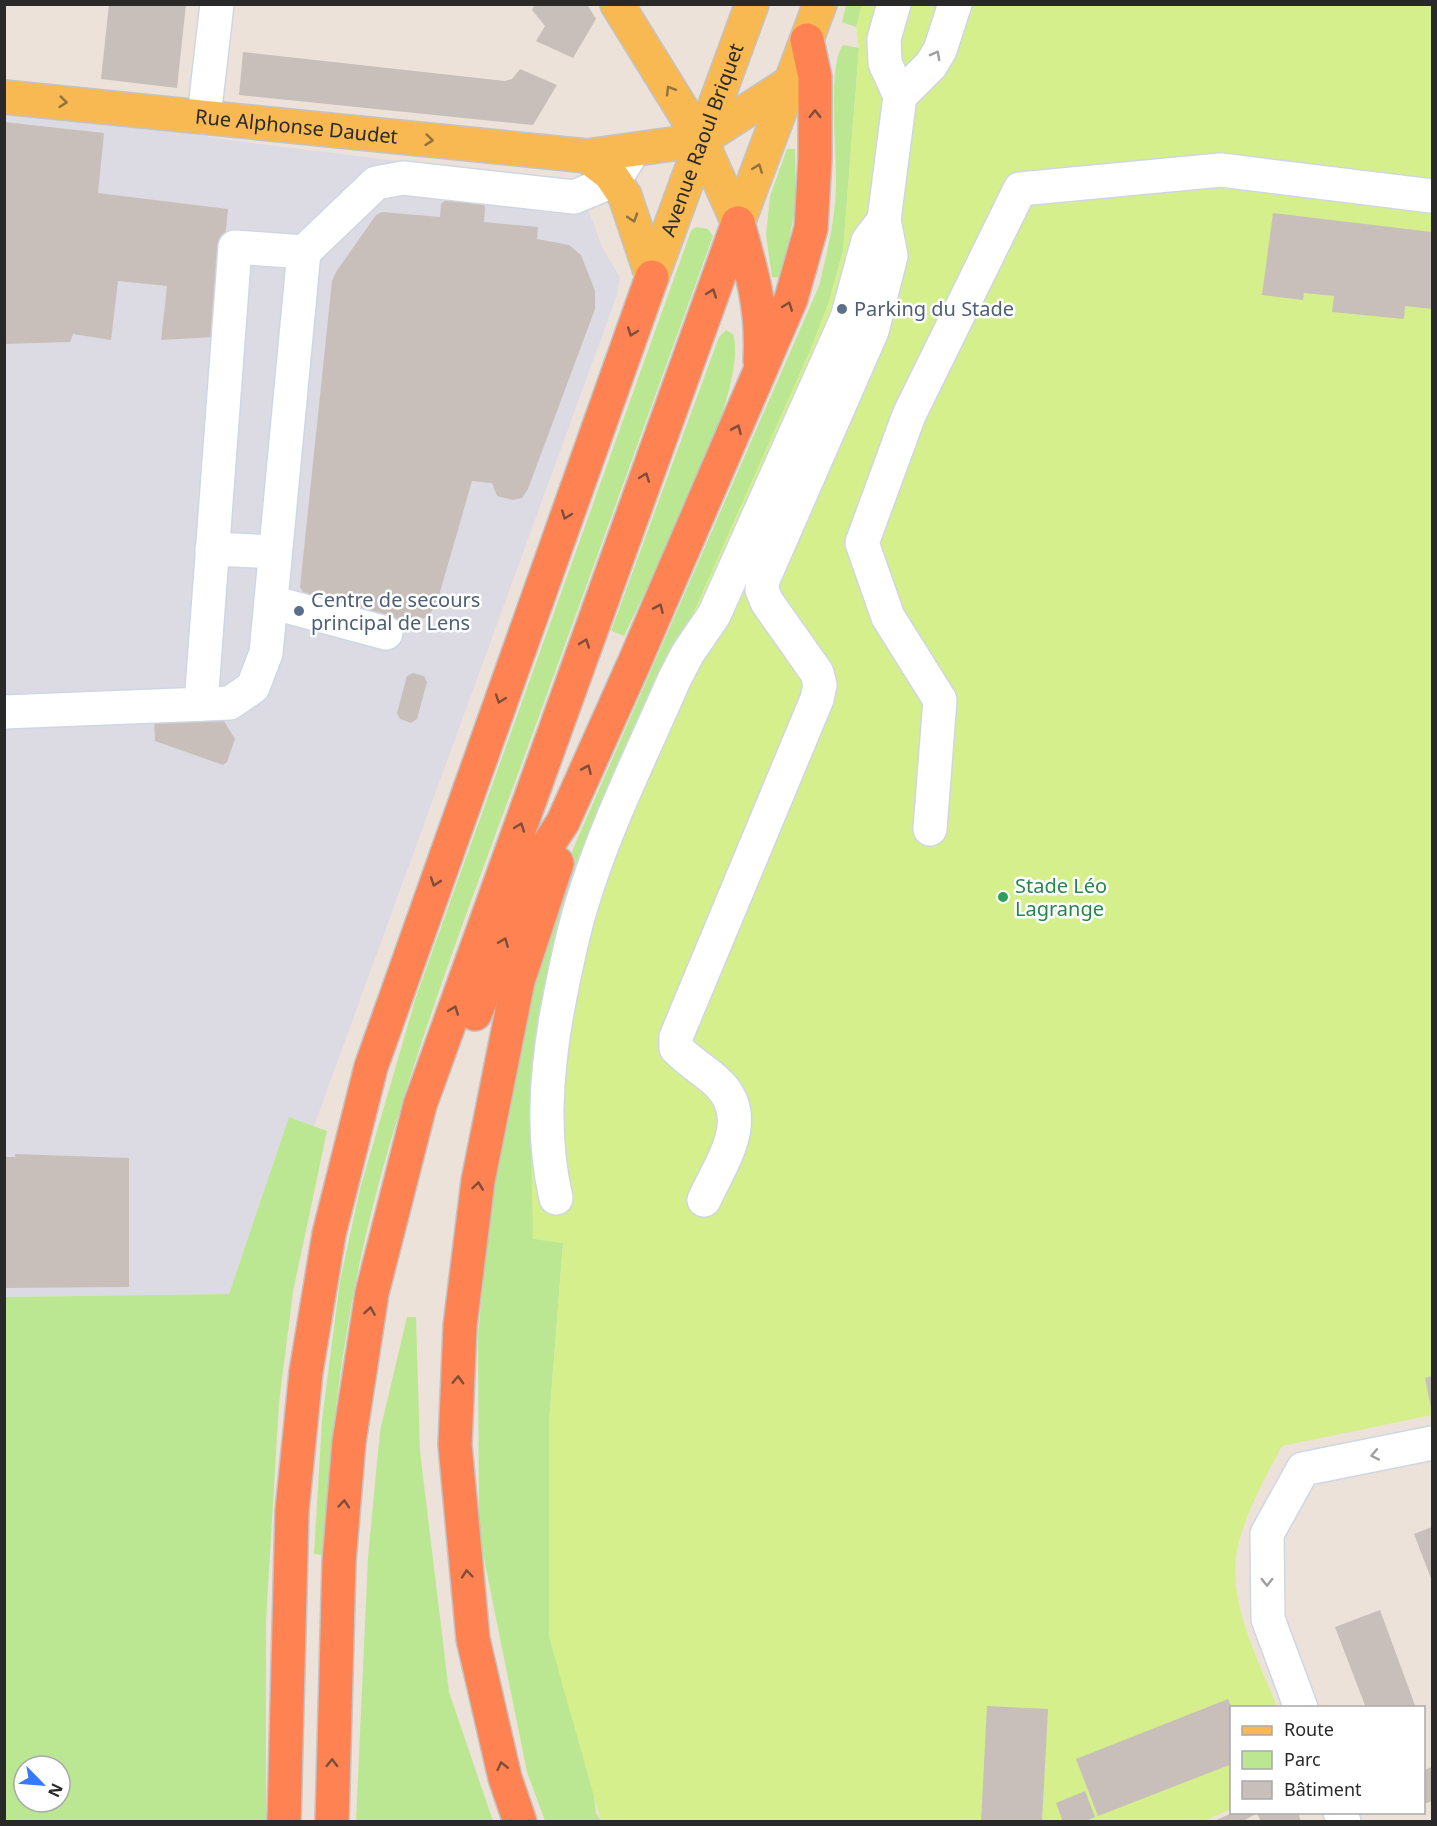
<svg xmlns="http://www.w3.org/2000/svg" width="1437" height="1826" viewBox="0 0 1437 1826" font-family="'Noto Sans',sans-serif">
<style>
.industrial{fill:#dcdbe4}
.green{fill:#bce792;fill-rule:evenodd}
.pitch{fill:#d5ef8d}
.building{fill:#c8bfba}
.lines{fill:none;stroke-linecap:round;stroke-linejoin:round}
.minor-casing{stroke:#cfd6e3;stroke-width:36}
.major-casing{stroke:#c3c3c3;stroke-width:36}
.highway-casing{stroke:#c3c3c3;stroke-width:36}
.minor{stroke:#fff;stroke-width:33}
.major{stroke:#f9b952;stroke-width:33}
.highway{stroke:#ff8352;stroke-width:33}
.oneway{stroke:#9f9f9f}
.oneway2{stroke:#91713e}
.oneway3{stroke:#7f4d39}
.service-dot{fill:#5c6f8a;stroke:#fff;stroke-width:2}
.leisure-dot{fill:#2e9e5b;stroke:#fff;stroke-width:2}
.labels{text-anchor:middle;stroke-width:5;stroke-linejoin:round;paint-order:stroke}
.street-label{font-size:20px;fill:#292929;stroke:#fff}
.service-label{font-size:20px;fill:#4e5e75;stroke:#fff;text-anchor:start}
.leisure-label{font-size:20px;fill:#27864d;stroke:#fff;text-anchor:start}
</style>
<rect width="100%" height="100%" fill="#ede2da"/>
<!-- industrial -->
<polygon class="industrial" points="4,102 236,141 576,183 581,190 603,249 620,277 617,295 314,1126 289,1117 229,1294 5,1297"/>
<!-- green -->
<g class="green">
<polygon points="846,5 862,5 856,27 842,22"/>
<path d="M843 45 859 48 843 251 829 302 811 348 533 1238 563 1243 549 1423 596 1813 601 1821H545L527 1772 479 1534 478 1334 493 1182 514 1037 552 903 576 842 819 286C827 253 835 221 836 186 837 158 827 65 843 45Z"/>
<polygon points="787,149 795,149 796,205 781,278 772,277 766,235 770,196"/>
<path d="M696 227 708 229 713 236C648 415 584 593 519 771 467 912 413 1053 375 1198 345 1313 329 1436 324 1555L314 1554 322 1420 340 1281 360 1189 416 997 691 231Z"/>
<path d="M726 330 733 334C751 389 651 578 624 636L611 631 719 337Z"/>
<path d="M289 1117 327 1131 293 1292 279 1403 266 1621V1821H5V1297L229 1294ZM24 1766H60V1802H24Z"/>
<polygon points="407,1317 416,1317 420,1451 449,1692 493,1821 356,1821 368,1557 380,1431"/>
</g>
<!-- pitch -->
<path class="pitch" d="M862 5H1432V1415L1282 1446C1265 1478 1241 1521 1236 1557 1230 1608 1259 1660 1277 1707L1232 1708 1231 1809 1201 1822 601 1821 549 1637V1423L563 1243 533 1239 531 1145 533 1063 545 996 598 827 811 348 829 302 843 251 859 48 856 27Z"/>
<!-- building -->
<g class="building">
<polygon points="109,4 186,4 177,88 101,79"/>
<polygon points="535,4 587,4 596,19 573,58 536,41 545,26 532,10"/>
<polygon points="243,52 505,81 512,79 520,69 557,85 533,125 239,95"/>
<polygon points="4,122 104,133 98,193 228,209 215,337 161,340 167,286 118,281 111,340 73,334 70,342 4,344"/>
<polygon points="447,199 482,202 485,207 484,222 538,227 537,239 569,245 581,255 595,291 595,309 528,489 522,498 513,500 497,496 492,483 472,481 436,606 427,617 411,622 372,618 303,592 300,587 332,281 336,272 376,215 382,212 440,217 441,204"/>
<polygon points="1273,213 1432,232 1432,309 1405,306 1404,319 1332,312 1334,296 1304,293 1303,300 1262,295"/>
<polygon points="413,673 424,676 427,682 417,719 411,723 400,719 397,713 407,676"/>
<polygon points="154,718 222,718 235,739 227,762 223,765 155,741"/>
<polygon points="15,1154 129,1158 129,1287 4,1288 4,1157 15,1157"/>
<polygon points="1432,1376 1432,1408 1431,1408 1425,1378"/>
<polygon points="1432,1527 1432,1581 1414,1534"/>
<polygon points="1380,1610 1416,1708 1366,1708 1335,1627"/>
<polygon points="1228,1699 1232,1708 1232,1764 1098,1816 1076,1759"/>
<polygon points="987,1706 1048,1709 1042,1822 981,1822"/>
<polygon points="1432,1767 1432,1801 1424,1804 1424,1770"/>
<polygon points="1085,1791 1095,1817 1084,1822 1063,1822 1056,1803"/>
<polygon points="1234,1812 1298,1812 1301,1822 1261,1822 1257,1813 1242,1822 1212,1822"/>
</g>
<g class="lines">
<!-- minor casing -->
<g class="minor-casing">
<g id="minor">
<polyline points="900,96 931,65 940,50 955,4"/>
<polyline points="204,117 217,4"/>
<polyline points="212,549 275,552"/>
<polyline points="271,602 386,633"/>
<polyline points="201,704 235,247 304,252"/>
<polyline points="4,712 230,703 253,687 266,653 304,252 376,183 403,178 574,197 615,180 629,157"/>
<polyline points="930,829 940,700 888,617 862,543 909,415 1020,189 1221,170 1432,196"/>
<path d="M556 1198C542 1138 546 1078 556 1018 563 981 570 943 581 907 604 829 642 754 674 680L688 653 714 615 847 318 868 241 884 220"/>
<path d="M704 1200C721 1163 754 1119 719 1084 706 1071 689 1062 676 1048V1037L817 699 820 685 817 673 767 602 762 590 763 580 872 331 891 256 884 220 900 96 885 63 884 39 894 4"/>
<polyline points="1301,1708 1268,1619 1267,1534 1303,1469 1432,1443"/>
<polyline points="1340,1812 1344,1822"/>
</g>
</g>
<!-- major casing -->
<g class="major-casing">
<g id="major">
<polyline points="617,4 701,140 738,223"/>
<path id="s1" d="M4 97 587 156 701 140 791 82"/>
<polyline points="587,156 610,174 625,196 652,277"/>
<polyline points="738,223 820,4"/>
<path id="s2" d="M652 277 752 4"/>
</g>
</g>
<!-- highway casing -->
<g class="highway-casing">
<g id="highway">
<path d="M738 223C752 272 763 309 760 360"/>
<polyline points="475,1014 534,866 563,822 635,661 791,299 811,228 815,158 815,77 807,40"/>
<polyline points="284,1822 292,1511 306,1372 329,1234 371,1067 652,277"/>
<polyline points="332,1822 339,1562 349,1442 372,1293 420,1105 738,223"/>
<polyline points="520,1822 505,1778 473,1639 455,1445 460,1326 478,1181 518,981 557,863"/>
</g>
</g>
<!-- minor -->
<use href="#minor" class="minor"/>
<!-- major -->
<use href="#major" class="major"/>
<!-- highway -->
<use href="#highway" class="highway"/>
</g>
<!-- one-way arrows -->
<defs><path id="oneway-chevron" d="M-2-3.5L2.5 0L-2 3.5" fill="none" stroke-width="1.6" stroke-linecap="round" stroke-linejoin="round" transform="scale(1.5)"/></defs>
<g class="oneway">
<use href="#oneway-chevron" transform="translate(936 55) rotate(-62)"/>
<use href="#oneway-chevron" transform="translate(1375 1455) rotate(169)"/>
<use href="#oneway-chevron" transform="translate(1267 1582) rotate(90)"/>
</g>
<g class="oneway2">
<use href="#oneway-chevron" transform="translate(670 90) rotate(-121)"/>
<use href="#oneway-chevron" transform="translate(63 102) rotate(6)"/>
<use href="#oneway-chevron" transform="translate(429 140) rotate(6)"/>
<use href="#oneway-chevron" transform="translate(758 168) rotate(-69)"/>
<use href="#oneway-chevron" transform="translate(633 218) rotate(72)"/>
</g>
<g class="oneway3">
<use href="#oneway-chevron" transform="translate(815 114) rotate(-90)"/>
<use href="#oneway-chevron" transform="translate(712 293) rotate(-70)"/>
<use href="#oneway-chevron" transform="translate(788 306) rotate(-69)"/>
<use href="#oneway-chevron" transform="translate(632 332) rotate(110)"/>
<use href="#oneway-chevron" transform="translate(737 429) rotate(-66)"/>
<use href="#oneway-chevron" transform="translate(645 477) rotate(-70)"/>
<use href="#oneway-chevron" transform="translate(566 515) rotate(110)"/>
<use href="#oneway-chevron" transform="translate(659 608) rotate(-66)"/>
<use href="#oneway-chevron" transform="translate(585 643) rotate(-70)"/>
<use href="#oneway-chevron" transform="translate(500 699) rotate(110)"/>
<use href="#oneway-chevron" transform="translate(587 769) rotate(-66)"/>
<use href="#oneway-chevron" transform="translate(520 827) rotate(-70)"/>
<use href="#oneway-chevron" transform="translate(435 882) rotate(109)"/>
<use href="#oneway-chevron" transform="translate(504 942) rotate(-68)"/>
<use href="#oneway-chevron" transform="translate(454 1010) rotate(-70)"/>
<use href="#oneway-chevron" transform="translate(478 1186) rotate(-82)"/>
<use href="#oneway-chevron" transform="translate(370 1311) rotate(-81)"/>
<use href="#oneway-chevron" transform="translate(458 1380) rotate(-88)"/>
<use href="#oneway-chevron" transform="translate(344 1504) rotate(-85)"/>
<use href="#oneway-chevron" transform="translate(467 1574) rotate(-95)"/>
<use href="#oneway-chevron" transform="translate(332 1763) rotate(-89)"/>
<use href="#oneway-chevron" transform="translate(502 1766) rotate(-103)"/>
</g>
<!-- markers -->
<g class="service-dot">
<circle cx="842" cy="309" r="6"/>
<circle cx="299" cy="611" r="6"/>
</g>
<circle class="leisure-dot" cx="1003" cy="897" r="6"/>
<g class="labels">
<!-- street labels -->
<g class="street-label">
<text dy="7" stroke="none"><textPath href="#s1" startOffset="294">Rue Alphonse Daudet</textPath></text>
<text dy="7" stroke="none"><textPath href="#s2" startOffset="146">Avenue Raoul Briquet</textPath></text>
</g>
<!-- service labels -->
<g class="service-label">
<text x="854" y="316">Parking du Stade</text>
<text x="311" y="607">Centre de secours<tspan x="311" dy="23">principal de Lens</tspan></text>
</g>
<!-- leisure labels -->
<g class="leisure-label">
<text x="1015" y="893">Stade Léo<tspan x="1015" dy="23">Lagrange</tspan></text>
</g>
</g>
<!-- border -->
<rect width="1437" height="1826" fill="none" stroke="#292929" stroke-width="12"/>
<!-- legend -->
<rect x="1230" y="1706" width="195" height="108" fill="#ffffff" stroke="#a9a9a9" stroke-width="1.5"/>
<rect x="1242" y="1726" width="30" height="9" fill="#f9b952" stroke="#a9a9a9" stroke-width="1.5"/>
<text x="1284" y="1736" font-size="18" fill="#292929">Route</text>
<rect x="1242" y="1751" width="30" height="18" fill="#bce792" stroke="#a9a9a9" stroke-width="1.5"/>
<text x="1284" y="1766" font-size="18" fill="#292929">Parc</text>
<rect x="1242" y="1781" width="30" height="18" fill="#c8bfba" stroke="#a9a9a9" stroke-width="1.5"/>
<text x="1284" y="1796" font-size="18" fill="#292929">Bâtiment</text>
<!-- north arrow -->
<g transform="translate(42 1784) rotate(115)"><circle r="28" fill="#ffffff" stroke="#a9a9a9" stroke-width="1.5"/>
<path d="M0-4.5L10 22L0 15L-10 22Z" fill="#3479ff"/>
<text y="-9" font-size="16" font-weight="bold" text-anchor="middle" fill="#292929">N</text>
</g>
</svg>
